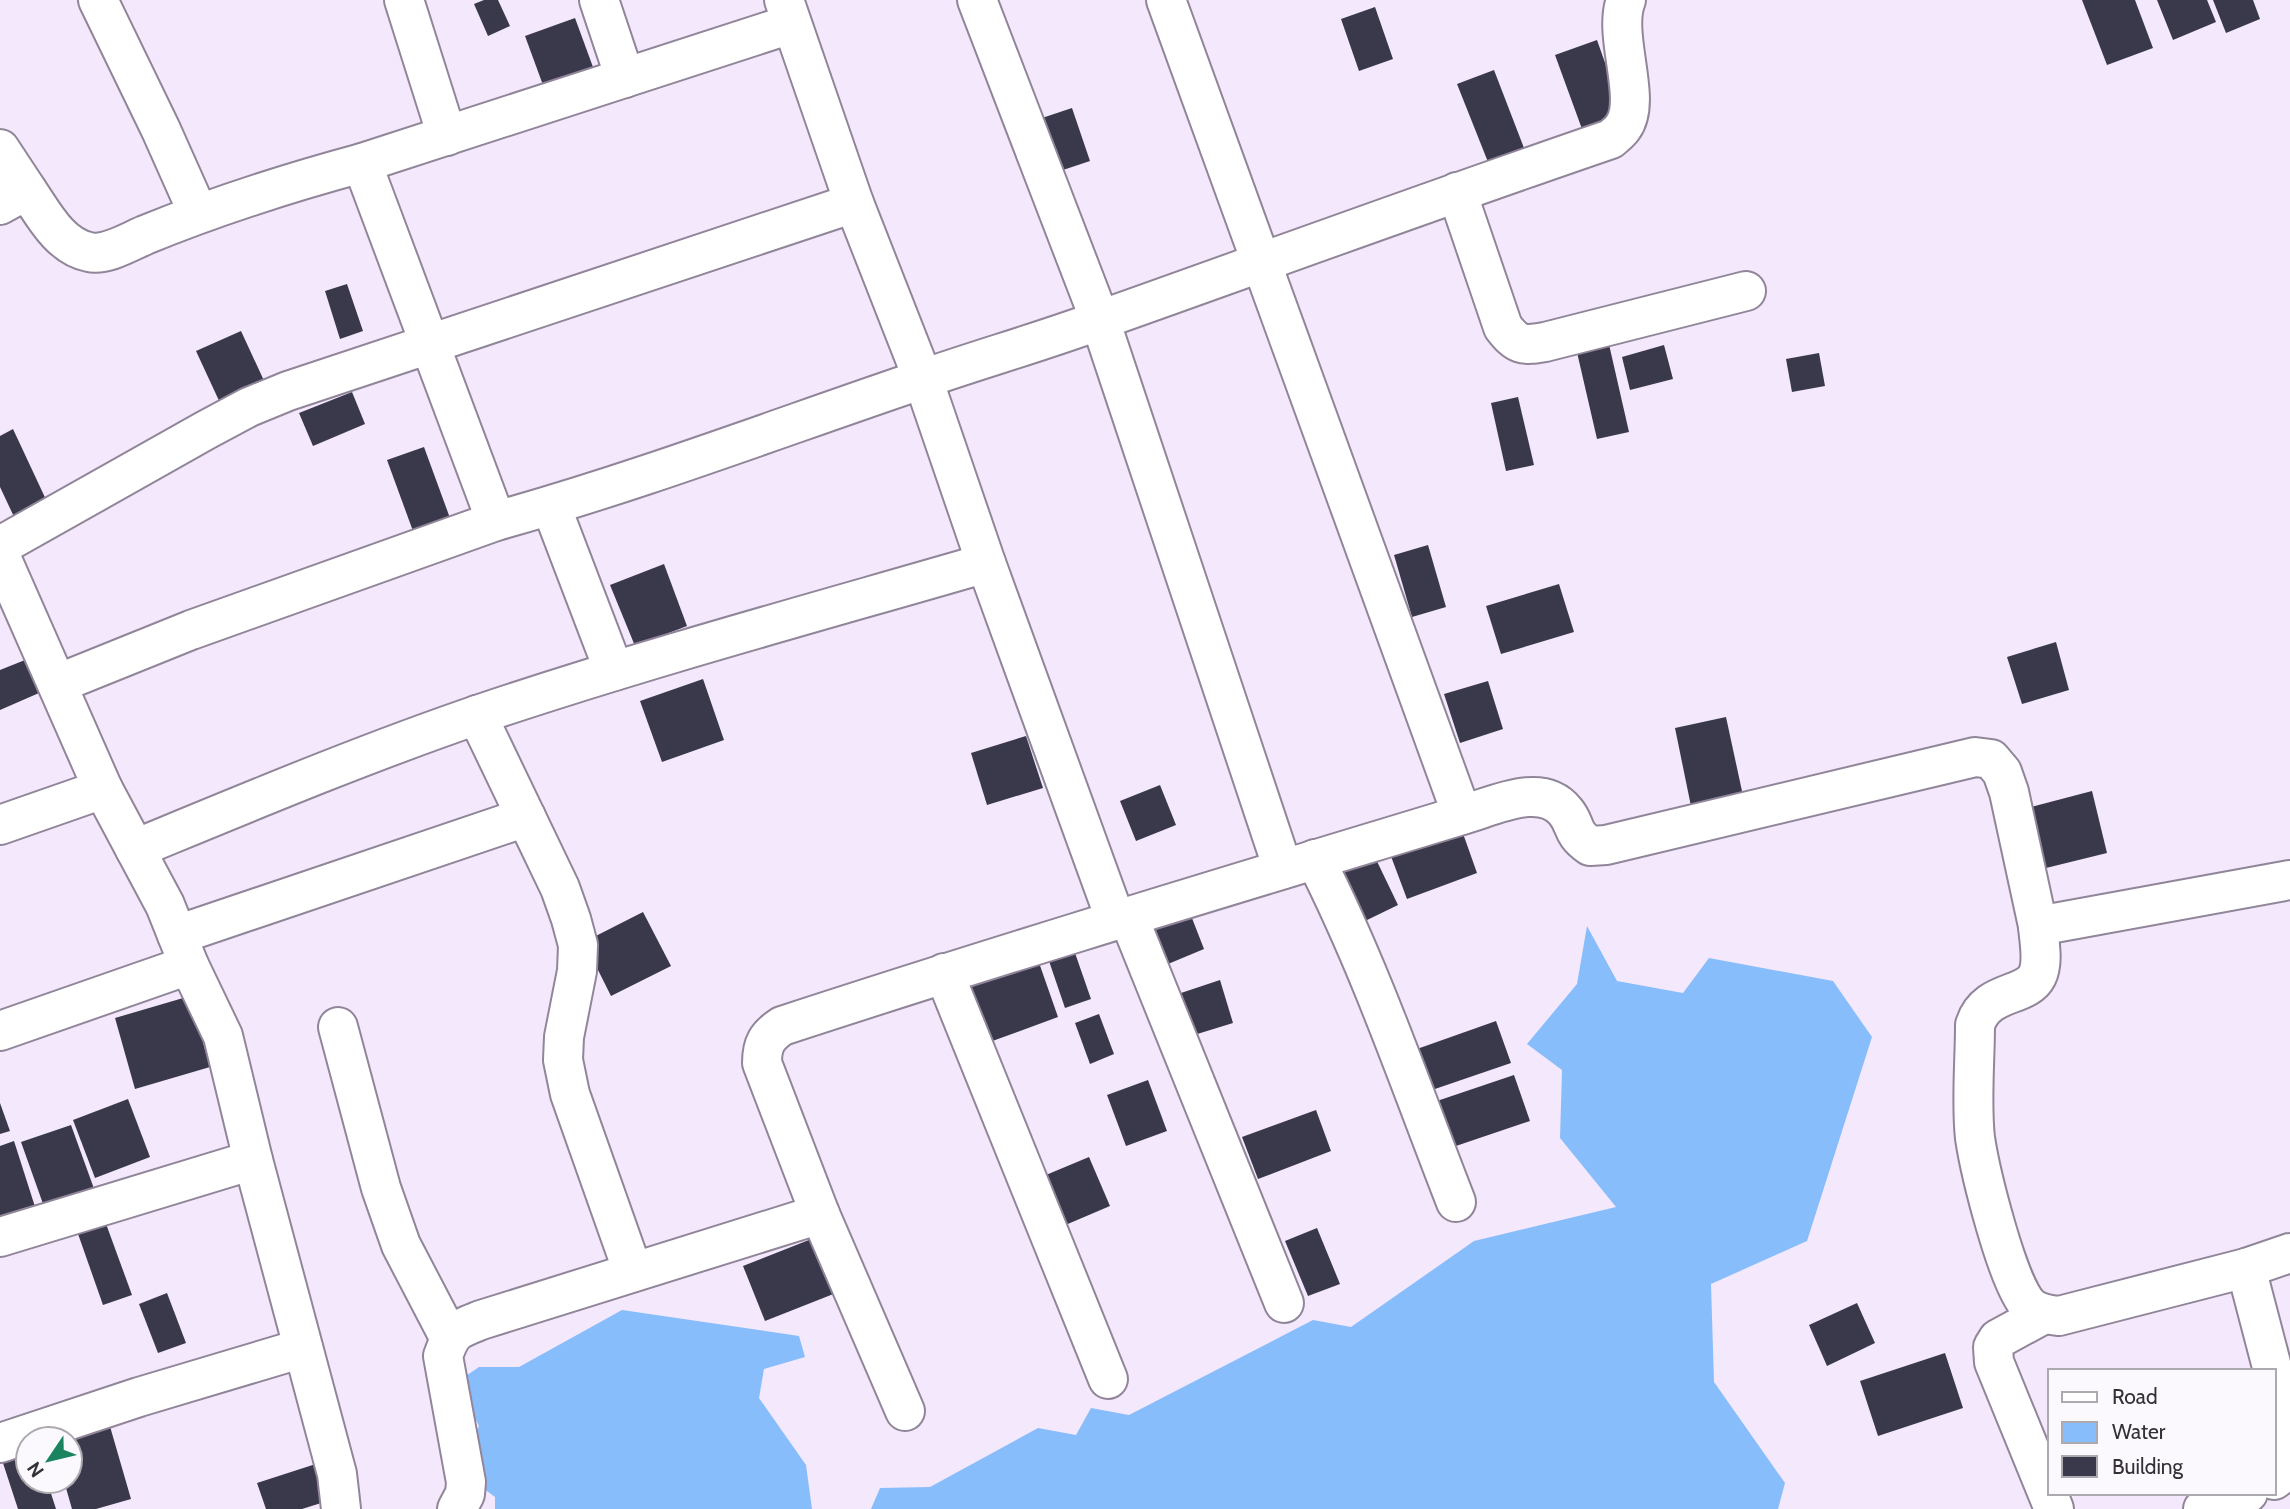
<svg xmlns="http://www.w3.org/2000/svg" width="2290" height="1509" viewBox="0 0 2290 1509" font-family="Cabin,sans-serif">
<style>
.water{fill:#88bdfb}
.building{fill:#39394b}
.lines{fill:none;stroke-linecap:round;stroke-linejoin:round}
.street-casing{stroke:#918699;stroke-width:42}
.secondary-casing{stroke:#918699;stroke-width:42}
.street{stroke:#fff;stroke-width:38}
.secondary{stroke:#fff;stroke-width:38}
</style>
<rect width="100%" height="100%" fill="#f4e8fc"/>
<!-- water -->
<g class="water">
<polygon points="1587,926 1617,981 1683,993 1709,958 1833,981 1872,1037 1807,1241 1711,1284 1714,1382 1785,1483 1778,1509 871,1509 880,1488 930,1487 1038,1428 1076,1435 1091,1408 1129,1415 1313,1320 1351,1327 1474,1241 1616,1207 1560,1138 1562,1070 1527,1044 1577,984"/>
<polygon points="622,1310 799,1336 805,1357 764,1369 759,1398 806,1465 812,1509 495,1509 495,1497 461,1472 479,1426 457,1382 479,1367 519,1367"/>
</g>
<!-- building -->
<g class="building">
<polygon points="484,0 498,0 510,26 488,36 474,4"/>
<polygon points="2082,0 2135,0 2153,48 2107,65"/>
<polygon points="2157,0 2207,0 2216,22 2173,40"/>
<polygon points="2213,0 2253,0 2260,19 2226,33"/>
<polygon points="1375,7 1393,59 1359,71 1341,19"/>
<polygon points="575,18 597,78 547,96 525,36"/>
<polygon points="1597,40 1623,114 1582,129 1555,55"/>
<polygon points="1494,70 1524,148 1488,162 1457,84"/>
<polygon points="1072,108 1090,161 1057,172 1039,119"/>
<polygon points="347,284 363,331 340,339 325,291"/>
<polygon points="241,331 266,385 221,405 196,351"/>
<polygon points="1608,340 1629,432 1597,439 1576,348"/>
<polygon points="1664,345 1673,379 1630,390 1622,357"/>
<polygon points="1819,353 1825,386 1792,392 1786,359"/>
<polygon points="352,392 365,424 313,446 299,413"/>
<polygon points="1518,397 1534,465 1506,471 1491,403"/>
<polygon points="13,429 49,506 16,521 0,487 0,436"/>
<polygon points="424,447 454,529 417,542 387,460"/>
<polygon points="1428,545 1446,607 1412,617 1394,555"/>
<polygon points="664,564 687,626 635,646 610,585"/>
<polygon points="1559,584 1574,632 1501,654 1486,606"/>
<polygon points="2056,642 2069,690 2022,704 2007,657"/>
<polygon points="25,660 39,693 0,710 0,670"/>
<polygon points="703,679 724,740 662,762 640,701"/>
<polygon points="1488,681 1503,729 1460,743 1444,694"/>
<polygon points="1726,717 1745,805 1693,816 1675,728"/>
<polygon points="1026,736 1043,788 987,805 971,753"/>
<polygon points="1160,785 1176,825 1136,841 1120,801"/>
<polygon points="2092,791 2107,853 2046,868 2031,807"/>
<polygon points="1460,825 1477,873 1407,899 1389,851"/>
<polygon points="1372,851 1398,905 1365,921 1339,867"/>
<polygon points="643,912 671,966 611,996 584,942"/>
<polygon points="1190,913 1204,949 1168,964 1153,928"/>
<polygon points="1075,953 1091,999 1065,1008 1049,961"/>
<polygon points="1037,957 1058,1017 987,1043 965,983"/>
<polygon points="1220,980 1233,1023 1194,1035 1181,993"/>
<polygon points="190,996 210,1067 135,1089 115,1018"/>
<polygon points="1099,1014 1114,1054 1090,1064 1075,1023"/>
<polygon points="1496,1021 1511,1063 1432,1090 1417,1049"/>
<polygon points="1514,1075 1530,1121 1450,1148 1434,1102"/>
<polygon points="1148,1080 1167,1131 1126,1146 1107,1095"/>
<polygon points="128,1099 150,1157 95,1178 73,1120"/>
<polygon points="0,1103 10,1131 0,1134"/>
<polygon points="1316,1110 1331,1151 1258,1179 1242,1137"/>
<polygon points="71,1125 97,1197 47,1215 21,1142"/>
<polygon points="14,1141 37,1213 0,1225 0,1146"/>
<polygon points="1089,1157 1110,1206 1056,1229 1034,1180"/>
<polygon points="105,1221 132,1295 103,1305 77,1231"/>
<polygon points="1317,1228 1340,1284 1308,1296 1285,1241"/>
<polygon points="819,1236 841,1291 765,1321 743,1266"/>
<polygon points="167,1293 186,1343 158,1353 139,1304"/>
<polygon points="1857,1303 1875,1343 1827,1366 1809,1325"/>
<polygon points="1945,1353 1963,1408 1878,1436 1860,1381"/>
<polygon points="109,1423 131,1499 96,1509 72,1509 64,1481 70,1481 70,1439"/>
<polygon points="28,1448 28,1481 47,1481 56,1509 18,1509 1,1457"/>
<polygon points="325,1461 337,1498 302,1509 266,1509 257,1483"/>
</g>
<g class="lines">
<!-- street casing -->
<g class="street-casing">
<g id="street">
<polyline points="98,0 161,130 198,213"/>
<polyline points="404,0 447,136"/>
<polyline points="599,0 625,78"/>
<polyline points="784,0 854,203 923,379 986,563 1116,921"/>
<polyline points="977,0 1100,320 1283,869"/>
<polyline points="1166,0 1462,815"/>
<polyline points="0,149 27,190"/>
<polyline points="362,163 791,24"/>
<path d="M1457 192 1503 327C1517 345 1522 346 1545 342L1746 291"/>
<polyline points="551,506 614,671"/>
<polyline points="0,546 206,430 249,407 288,391 854,203"/>
<polyline points="57,684 191,630 496,521"/>
<polyline points="477,715 560,888 571,919 578,945 577,971 564,1037 563,1060 570,1094 633,1272"/>
<polyline points="103,789 165,905 189,965 223,1036 253,1160 337,1474 341,1509"/>
<path d="M135 849C249 802 363 754 480 714 647 658 817 612 986 563"/>
<path d="M1315 859C1371 969 1411 1087 1456 1202"/>
<polyline points="1128,916 1284,1303"/>
<path d="M2038 926C2039 941 2044 962 2037 976 2026 998 1986 989 1975 1025 1975 1062 1971 1102 1975 1138 1980 1171 2007 1283 2029 1306 2037 1313 2049 1315 2059 1316L2246 1268 2290 1253"/>
<polyline points="177,935 526,817"/>
<polyline points="944,973 1108,1379"/>
<polyline points="338,1027 381,1188 401,1245 449,1337"/>
<polyline points="0,1031 189,965"/>
<polyline points="0,1237 253,1160"/>
<polyline points="2246,1268 2273,1371"/>
<polyline points="2044,1314 1998,1339 1993,1347 1994,1362 2054,1509"/>
<polyline points="2274,1375 2290,1434"/>
<path d="M905 1411 820 1214 762 1063C762 1044 767 1036 782 1026 1008 952 1235 884 1462 815 1492 807 1541 781 1565 811 1577 825 1570 832 1590 846L1606 845 1975 757 1991 759 2002 772 2009 792 2038 926 2290 880"/>
<polyline points="0,1443 139,1397 303,1348"/>
<polyline points="2274,1480 2283,1473 2290,1457"/>
<path d="M457 1509 465 1494 466 1482 443 1356C452 1330 456 1330 481 1320L820 1214"/>
<polyline points="2203,1509 2248,1493"/>
</g>
</g>
<!-- secondary casing -->
<g class="secondary-casing">
<g id="secondary">
<path d="M0 205 27 190C43 213 59 246 89 252 106 256 129 242 145 235 216 206 288 183 362 163L496 521C640 481 781 427 923 379 983 358 1044 341 1103 319 1272 259 1441 197 1611 139 1615 135 1620 132 1623 127 1643 100 1612 35 1626 0"/>
<polyline points="0,555 103,789 0,825"/>
</g>
</g>
<!-- street -->
<use href="#street" class="street"/>
<!-- secondary -->
<use href="#secondary" class="secondary"/>
</g>
<!-- legend -->
<rect x="2048" y="1369" width="228" height="126" fill="#fcf9fe" stroke="#aca9af" stroke-width="2"/>
<rect x="2062" y="1392" width="35" height="10" fill="#ffffff" stroke="#aca9af" stroke-width="2"/>
<text x="2112" y="1404" font-size="21" fill="#353038">Road</text>
<rect x="2062" y="1422" width="35" height="21" fill="#88bdfb" stroke="#aca9af" stroke-width="2"/>
<text x="2112" y="1439" font-size="21" fill="#353038">Water</text>
<rect x="2062" y="1456" width="35" height="21" fill="#39394b" stroke="#aca9af" stroke-width="2"/>
<text x="2112" y="1474" font-size="21" fill="#353038">Building</text>
<!-- north arrow -->
<g transform="translate(49 1460) rotate(235)"><circle r="33" fill="#fcf9fe" stroke="#aca9af" stroke-width="2"/>
<path d="M0-5L12 26L0 18L-12 26Z" fill="#1a845f"/>
<text y="-10" font-size="19" font-weight="bold" text-anchor="middle" fill="#353038">N</text>
</g>
</svg>
